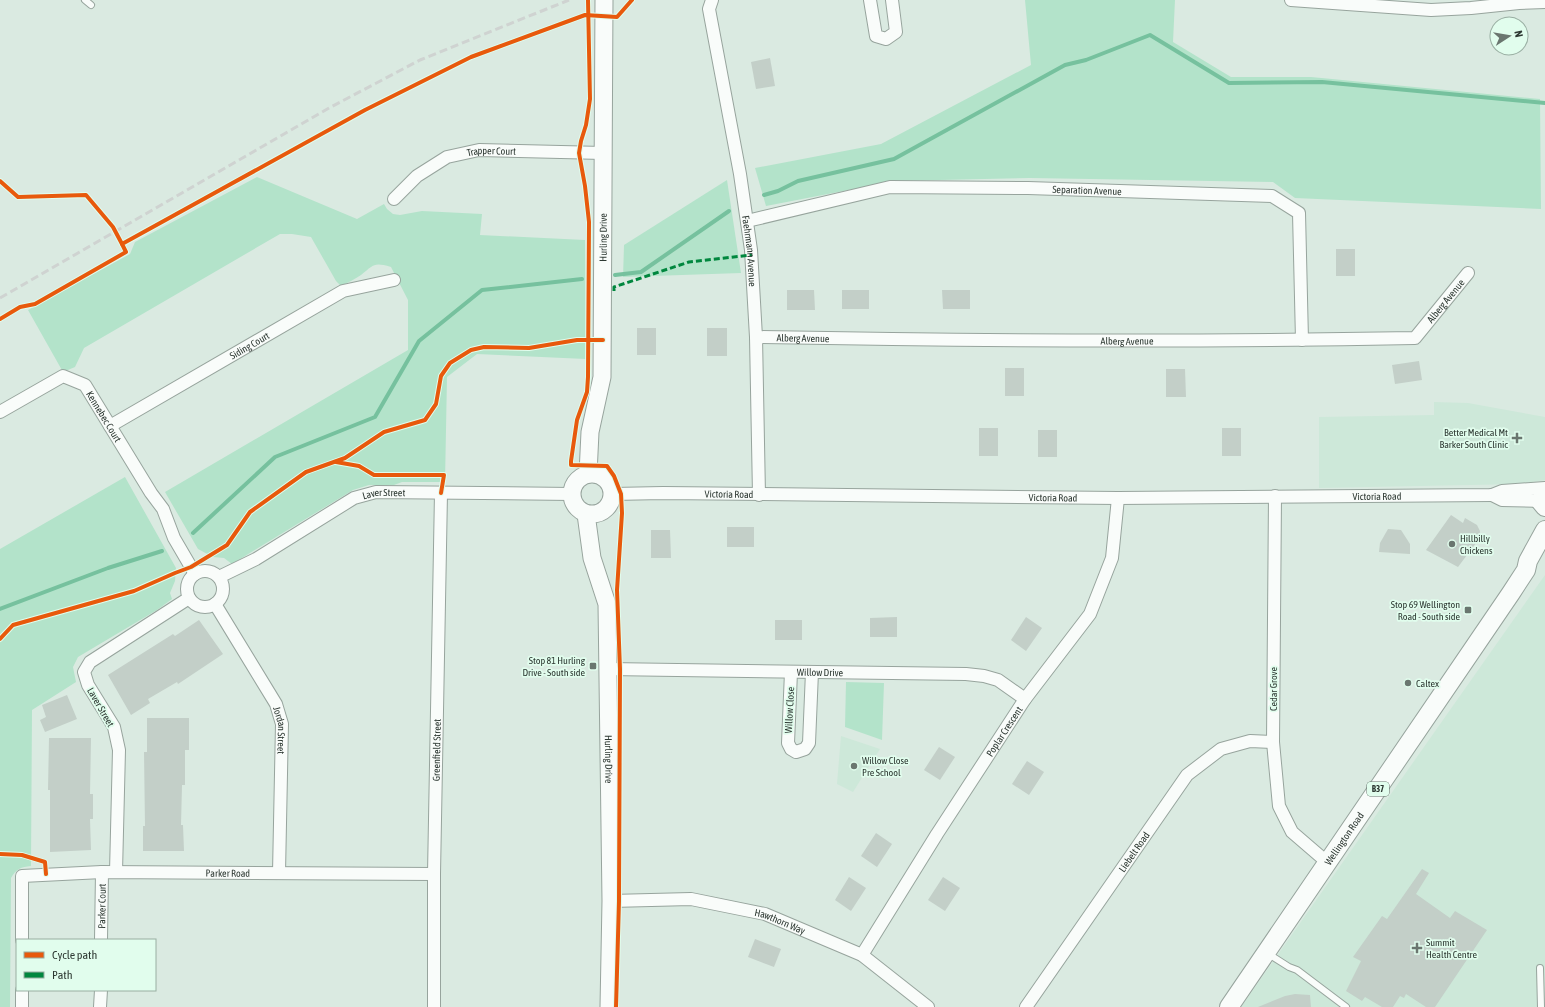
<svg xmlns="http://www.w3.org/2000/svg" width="1545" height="1007" viewBox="0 0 1545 1007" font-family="'Asap Condensed',sans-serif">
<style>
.built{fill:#cde8d9}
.green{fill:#b3e3ca}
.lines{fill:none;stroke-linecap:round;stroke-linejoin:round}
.stream{stroke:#76c19e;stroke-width:4}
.building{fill:#c3cfc8}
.lane-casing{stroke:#97a49d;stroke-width:8}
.street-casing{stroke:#97a49d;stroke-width:14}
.secondary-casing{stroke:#97a49d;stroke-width:19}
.primary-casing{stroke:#97a49d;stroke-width:20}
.lane{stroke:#f9fcfa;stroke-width:6}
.street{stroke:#f9fcfa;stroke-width:12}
.secondary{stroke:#f9fcfa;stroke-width:17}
.primary{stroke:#f9fcfa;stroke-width:18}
.rail{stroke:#cfd3d1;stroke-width:3;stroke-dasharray:8 4;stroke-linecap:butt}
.quiet{stroke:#00873e;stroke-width:3;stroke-dasharray:6 3;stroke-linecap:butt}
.cycleway-casing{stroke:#e1fded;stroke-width:6}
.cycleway{stroke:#e8590c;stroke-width:4}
.poi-dot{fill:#6a766f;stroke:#e1fded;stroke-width:1.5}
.labels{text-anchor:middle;stroke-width:3.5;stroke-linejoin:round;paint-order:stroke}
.shield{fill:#e1fded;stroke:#63736a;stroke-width:1}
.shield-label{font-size:9px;font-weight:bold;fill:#2d3832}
.street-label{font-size:10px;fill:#2d3832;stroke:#e1fded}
.poi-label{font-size:10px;fill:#2d3832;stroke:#e1fded;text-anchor:start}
</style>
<rect width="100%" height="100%" fill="#daeae1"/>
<!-- built -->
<g class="built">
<polygon points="1434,402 1468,403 1545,417 1545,480 1520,484 1319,488 1319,417 1434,415"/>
<polygon points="1545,575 1545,1007 1241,1007"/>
<polygon points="841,736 880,749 853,792 837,784"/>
</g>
<!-- green -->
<g class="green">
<polygon points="1025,0 1175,0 1173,42 1231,77 1311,77 1540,99 1541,209 1295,198 1273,182 1030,178 895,181 766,206 755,168 881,144 1031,65"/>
<path d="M257 177 357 219 384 204 387 209 393 214 400 215 422 211 482 214 480 235 585 240 586 359 477 354 447 377 445 482H402L394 485H369L353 490 232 564 224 558 213 557 198 549 165 492 408 350V300L391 267C373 262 374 265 361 275 355 279 347 283 341 286L336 281 311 237 292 234H280L84 348 75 367 63 372 28 310 130 254 135 242Z"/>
<polygon points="727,180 741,273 623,277 624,245"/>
<path d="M125 477 176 568 175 581 170 593 172 599 157 610 78 657 73 667 76 682 32 710 31 866C21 867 16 869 11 878L10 1007H0V549Z"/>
<polygon points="846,682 884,683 882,740 845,727"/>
</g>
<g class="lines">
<!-- stream -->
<g class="stream">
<polyline points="764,195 778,191 798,181 894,159 1065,65 1086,60 1150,35 1229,83 1322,82 1545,103"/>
<polyline points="615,275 641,272 729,211"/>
<polyline points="193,533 275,457 375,417 419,341 482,290 582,279"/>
<polyline points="0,609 108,568 162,551"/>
</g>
</g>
<!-- building -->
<g class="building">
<polygon points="770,58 775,86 756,89 751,62"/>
<rect x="1336" y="249" width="19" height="27"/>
<polygon points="787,290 814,290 815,310 787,310"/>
<rect x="842" y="290" width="27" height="19"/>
<polygon points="942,290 970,290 970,309 943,309"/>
<rect x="637" y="328" width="19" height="27"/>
<rect x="707" y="328" width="20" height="28"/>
<polygon points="1419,361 1422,380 1395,384 1392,365"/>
<rect x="1005" y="368" width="19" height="28"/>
<polygon points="1166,369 1185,369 1186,397 1166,397"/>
<rect x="979" y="428" width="19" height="28"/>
<rect x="1222" y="428" width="19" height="28"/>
<rect x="1038" y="430" width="19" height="27"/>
<polygon points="1451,515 1463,523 1465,518 1477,525 1480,531 1479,539 1458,567 1426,550"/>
<rect x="727" y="527" width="27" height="20"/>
<polygon points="1388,529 1401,530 1410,544 1410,554 1379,552 1380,543"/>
<polygon points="651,530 670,530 671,558 651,558"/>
<polygon points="897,617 897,637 870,637 870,618"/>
<polygon points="1026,617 1042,628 1026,651 1011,640"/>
<polygon points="199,620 223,654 178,684 177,682 148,699 150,703 131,715 108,675 173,634 175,636"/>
<rect x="775" y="620" width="27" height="20"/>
<polygon points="67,695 77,719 45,732 40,720 46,717 42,705"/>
<polygon points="147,718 189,718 189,750 185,750 185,785 182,785 181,825 183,825 184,851 143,851 143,826 145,826 144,752 147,752"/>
<polygon points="49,738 91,738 90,794 93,794 93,819 90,819 91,850 50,852 50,790 48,790"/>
<polygon points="939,747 955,757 940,780 924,770"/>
<polygon points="1027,761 1044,772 1029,795 1012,784"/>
<polygon points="876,833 892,844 877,867 861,856"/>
<polygon points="1422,869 1429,873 1416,894 1450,918 1455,911 1487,930 1435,1007 1426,1007 1406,994 1404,998 1400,996 1393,1007 1382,1007 1365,997 1362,1001 1346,991 1361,961 1353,957 1382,916 1387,919"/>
<polygon points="849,877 866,888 851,911 835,900"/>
<polygon points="943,877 960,888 945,911 928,900"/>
<polygon points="755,939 781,949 774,967 748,957"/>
<polygon points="1295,994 1310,995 1311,1007 1258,1007 1285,996"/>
</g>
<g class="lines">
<!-- lane casing -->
<g class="lane-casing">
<g id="lane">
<polyline points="85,0 91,5"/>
<polyline points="1267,953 1289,967 1297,970 1346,1007"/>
<polyline points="1540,968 1541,1007"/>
</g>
</g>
<!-- street casing -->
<g class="street-casing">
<g id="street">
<path id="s1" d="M712 0 709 9 740 174 751 250 756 337 759 495"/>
<polyline points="870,0 876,36 886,39 896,32 892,0"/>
<polyline points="1291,0 1431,10 1471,8 1519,3 1545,2"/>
<path id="s2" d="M394 199 417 176 447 157 479 150 603 153"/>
<path id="s3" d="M747 221 890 187 1028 188 1272 196 1299 213 1302 340"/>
<path id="s4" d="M756 337C975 341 1195 342 1415 338L1468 273"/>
<path id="s5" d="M0 412 63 376 85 385 151 493 163 509 174 538 195 574"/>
<path id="s6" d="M110 426 343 291 394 280"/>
<path id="s7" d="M613 494 663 493 1118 498 1492 495 1502 491 1545 488"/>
<polyline points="1492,495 1502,500 1545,501"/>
<polyline points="1275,496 1273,742 1279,806 1292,832 1328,863"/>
<circle cx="205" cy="589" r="18"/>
<path id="s8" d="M219 577 256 559 354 498 376 492 572 494"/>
<path id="s9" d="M215 604 276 704 282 724 279 873"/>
<path id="s10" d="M608 669 966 674 984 676 998 680 1025 699"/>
<polyline points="791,672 788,743 791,749 796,752 805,749 809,743 812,672"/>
<polyline points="116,872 119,750 114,727 88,685 84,672 90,662 189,598"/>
<path id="s11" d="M611 901 691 899 765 914 862 955 928 1007"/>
<path id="s12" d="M22 940V876L102 872 434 874"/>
<path id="s13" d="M101 940 102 872"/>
<path id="s14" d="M862 955 937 834 1025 699 1090 614 1112 558 1118 498"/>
<polyline points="22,990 22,1007"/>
<polyline points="100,1007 101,990"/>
<path id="s15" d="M434 1007V874L441 493"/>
<path id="s16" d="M1026 1007 1187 775 1221 749 1250 741 1273 742"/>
</g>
</g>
<!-- secondary casing -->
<g class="secondary-casing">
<g id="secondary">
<circle cx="592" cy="494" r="20"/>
<path id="s17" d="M588 474 590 432 602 377 604 0"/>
<path id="s18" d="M586 514 592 558 607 604 611 901 609 1007"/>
</g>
</g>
<!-- primary casing -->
<g class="primary-casing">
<g id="primary">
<polyline points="1540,501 1545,507"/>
<path id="s19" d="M1229 1007 1511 593 1526 570 1528 561 1545 530"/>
</g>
</g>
<!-- lane -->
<use href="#lane" class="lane"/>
<!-- street -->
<use href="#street" class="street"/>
<!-- secondary -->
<use href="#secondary" class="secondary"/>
<!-- primary -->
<use href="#primary" class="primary"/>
<!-- rail -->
<polyline class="rail" points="0,298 329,108 420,60 569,0"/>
<!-- quiet -->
<polyline class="quiet" points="614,291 614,287 689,262 752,255"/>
<!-- cycleway casing -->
<g class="cycleway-casing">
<g id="cycleway">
<polyline points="588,0 590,99 586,125 581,141 579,153 585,186 589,222 588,377 587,392 577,420 571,461 571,465 607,466 614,476 621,494 622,513 617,590 620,669 619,901 616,1007"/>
<polyline points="0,181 18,197 86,195 113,227 122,244"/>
<polyline points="0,319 20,307 35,304 126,252 122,244 365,110 471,57 585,15 617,17 632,0"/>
<polyline points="336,462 359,466 374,475 444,475 441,493"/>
<polyline points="0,639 13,625 134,591 175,573 191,567 227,545 250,512 306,472 345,458 384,432 425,420 436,404 441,376 450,363 471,350 484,347 529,348 577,340 603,340"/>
<polyline points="0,854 22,855 45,862 46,874"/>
</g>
</g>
<!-- cycleway -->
<use href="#cycleway" class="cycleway"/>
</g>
<!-- markers -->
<g class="poi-dot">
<path d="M1515 432h4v4h4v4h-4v4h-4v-4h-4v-4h4z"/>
<circle cx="1452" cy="544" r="4"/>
<rect x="1464" y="606" width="8" height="8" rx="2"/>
<rect x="589" y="662" width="8" height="8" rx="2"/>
<circle cx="1408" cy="683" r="4"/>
<circle cx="854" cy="766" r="4"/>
<path d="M1415 942h4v4h4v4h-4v4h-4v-4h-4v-4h4z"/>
</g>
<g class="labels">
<!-- shield labels -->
<rect class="shield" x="1367" y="782" width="22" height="14" rx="3"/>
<g class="shield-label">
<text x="1378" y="792">B37</text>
</g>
<!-- street labels -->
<g class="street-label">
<text dy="4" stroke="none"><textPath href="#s2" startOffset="113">Trapper Court</textPath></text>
<text dy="4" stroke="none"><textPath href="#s3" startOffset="344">Separation Avenue</textPath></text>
<text dy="4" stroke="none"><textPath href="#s17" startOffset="238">Hurling Drive</textPath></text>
<text dy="4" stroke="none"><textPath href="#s1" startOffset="255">Faehrmann Avenue</textPath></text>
<text dy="4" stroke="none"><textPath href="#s4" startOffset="707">Alberg Avenue</textPath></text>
<text dy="4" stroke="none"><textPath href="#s4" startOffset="47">Alberg Avenue</textPath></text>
<text dy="4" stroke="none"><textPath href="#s4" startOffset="371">Alberg Avenue</textPath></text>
<text dy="4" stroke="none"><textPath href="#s6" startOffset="161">Siding Court</textPath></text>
<text dy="4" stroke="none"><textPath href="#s5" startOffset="133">Kennebec Court</textPath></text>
<text dy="4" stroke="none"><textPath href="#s7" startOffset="116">Victoria Road</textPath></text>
<text dy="4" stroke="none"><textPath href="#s8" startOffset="187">Laver Street</textPath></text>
<text dy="4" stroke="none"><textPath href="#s7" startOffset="764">Victoria Road</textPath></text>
<text dy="4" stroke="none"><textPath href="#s7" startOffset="440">Victoria Road</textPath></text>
<text dy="4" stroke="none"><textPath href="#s10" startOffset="212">Willow Drive</textPath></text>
<text transform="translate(1273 689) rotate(-90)" y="4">Cedar Grove</text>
<text transform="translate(101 707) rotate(60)" y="4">Laver Street</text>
<text transform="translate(789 710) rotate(-87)" y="4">Willow Close</text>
<text dy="4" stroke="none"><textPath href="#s9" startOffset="144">Jordan Street</textPath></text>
<text dy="4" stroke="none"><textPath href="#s14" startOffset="265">Poplar Crescent</textPath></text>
<text dy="4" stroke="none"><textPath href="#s15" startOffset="257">Greenfield Street</textPath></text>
<text dy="4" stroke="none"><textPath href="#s18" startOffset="248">Hurling Drive</textPath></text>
<text dy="4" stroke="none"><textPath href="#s19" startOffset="204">Wellington Road</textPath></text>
<text dy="4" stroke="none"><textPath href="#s16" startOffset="189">Liebelt Road</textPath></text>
<text dy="4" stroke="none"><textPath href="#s12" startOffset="270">Parker Road</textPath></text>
<text dy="4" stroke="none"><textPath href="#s13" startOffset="34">Parker Court</textPath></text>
<text dy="4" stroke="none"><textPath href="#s11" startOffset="172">Hawthorn Way</textPath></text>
</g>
<!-- poi labels -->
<g class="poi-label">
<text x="1508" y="436" text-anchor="end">Better Medical Mt<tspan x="1508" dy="12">Barker South Clinic</tspan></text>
<text x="1460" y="542">Hillbilly<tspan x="1460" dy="12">Chickens</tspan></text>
<text x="1460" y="608" text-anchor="end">Stop 69 Wellington<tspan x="1460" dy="12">Road - South side</tspan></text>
<text x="585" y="664" text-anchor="end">Stop 81 Hurling<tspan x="585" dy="12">Drive - South side</tspan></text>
<text x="1416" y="687">Caltex</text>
<text x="862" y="764">Willow Close<tspan x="862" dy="12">Pre School</tspan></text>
<text x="1426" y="946">Summit<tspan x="1426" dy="12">Health Centre</tspan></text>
</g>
</g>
<!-- legend -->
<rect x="16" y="939" width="140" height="52" fill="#e1fded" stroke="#99aea2"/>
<rect x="24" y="952" width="20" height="6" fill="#e8590c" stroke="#99aea2"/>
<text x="52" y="959" font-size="12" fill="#2d3832">Cycle path</text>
<rect x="24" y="972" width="20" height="6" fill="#00873e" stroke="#99aea2"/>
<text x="52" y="979" font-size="12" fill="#2d3832">Path</text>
<!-- north arrow -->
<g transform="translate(1509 36) rotate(78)"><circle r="19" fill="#e1fded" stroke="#99aea2"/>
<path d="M0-3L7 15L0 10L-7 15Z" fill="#6a766f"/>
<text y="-6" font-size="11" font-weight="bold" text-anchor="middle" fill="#2d3832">N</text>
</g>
</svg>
